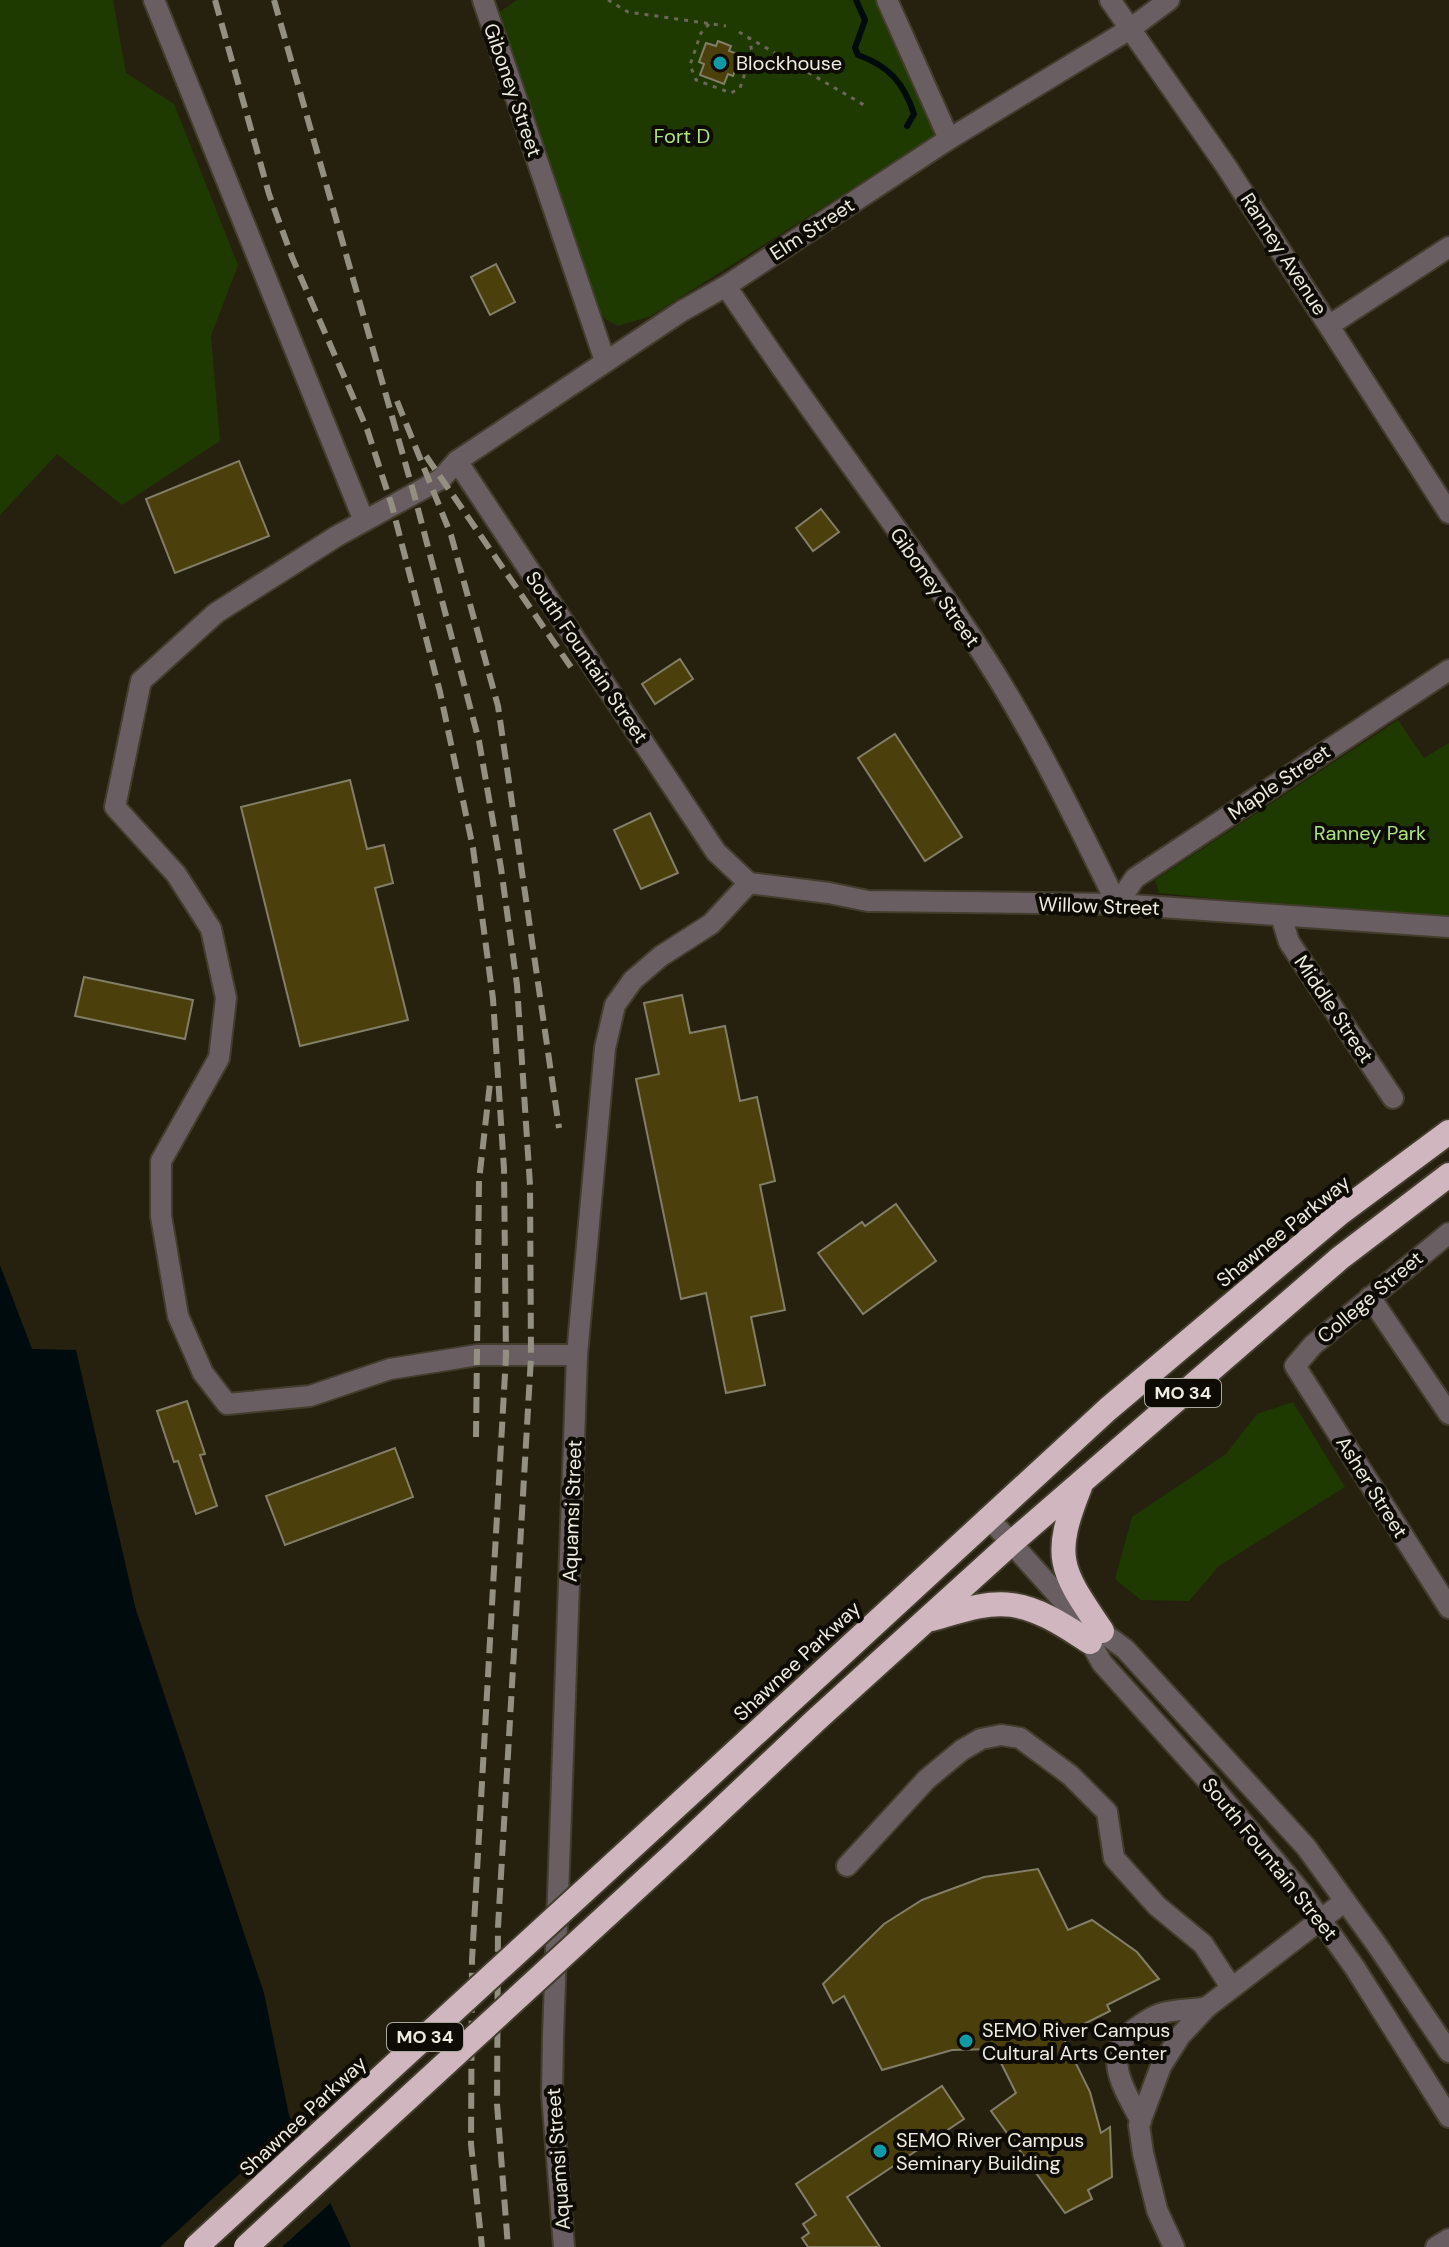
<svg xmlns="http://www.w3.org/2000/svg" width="1449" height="2247" viewBox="0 0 1449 2247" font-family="'DM Sans',sans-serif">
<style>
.green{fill:#1e3a00}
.water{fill:#000b0e}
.pier{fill:#26210f}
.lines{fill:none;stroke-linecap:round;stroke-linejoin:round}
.stream{stroke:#000b0e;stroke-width:6}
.building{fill:#4b400c;stroke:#837e68;stroke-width:2}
.minor-casing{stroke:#423d2c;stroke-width:24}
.highway-casing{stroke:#423d2c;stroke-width:28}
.path{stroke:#6c6858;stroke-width:3;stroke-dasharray:4 6;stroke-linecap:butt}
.minor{stroke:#695f63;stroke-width:20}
.highway{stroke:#d0b6bf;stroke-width:24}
.rail{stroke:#939081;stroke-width:6;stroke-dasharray:16 8;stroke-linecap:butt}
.highway-bridge-casing{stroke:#423d2c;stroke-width:28;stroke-linecap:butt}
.highway-bridge{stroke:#d0b6bf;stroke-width:24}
.culture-dot{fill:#0f9aa8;stroke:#0d0b04;stroke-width:3}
.labels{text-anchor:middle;stroke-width:8;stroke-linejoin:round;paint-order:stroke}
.shield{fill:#0d0b04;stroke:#aaa89e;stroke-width:2}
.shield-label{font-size:18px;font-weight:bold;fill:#eeece0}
.poi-label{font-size:20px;fill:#eeece0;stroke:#0d0b04;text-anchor:start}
.street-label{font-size:20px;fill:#eeece0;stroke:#0d0b04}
.park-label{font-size:20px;fill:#ace57f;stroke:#0d0b04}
</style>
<rect width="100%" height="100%" fill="#26210f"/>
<!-- green -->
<g class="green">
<polygon points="0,0 113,0 126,73 174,104 238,265 211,336 220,441 122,505 57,454 0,515"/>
<polygon points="517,0 878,0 938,125 934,137 651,316 618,326 605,319 597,309 498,13"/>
<polygon points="1398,720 1424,758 1449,743 1449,922 1159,893 1155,880"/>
<polygon points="1293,1402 1345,1487 1219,1566 1189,1601 1141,1600 1115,1579 1132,1517 1226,1454 1257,1414"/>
</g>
<!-- water -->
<polygon class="water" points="0,1265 32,1349 76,1350 136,1610 264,1993 289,2115 351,2247 0,2247"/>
<!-- pier -->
<polygon class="pier" points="297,2121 334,2200 282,2247 160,2247"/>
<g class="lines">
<!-- stream -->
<path class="stream" d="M856 0 865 20 855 48 858 55C889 66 904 83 914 114L907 126"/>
</g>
<!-- building -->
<g class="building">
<polygon points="718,41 731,46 729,51 741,55 733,76 728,74 724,84 700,75 704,64 699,62 706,43 716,46"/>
<polygon points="496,264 515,302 490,315 471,277"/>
<polygon points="239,461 269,536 175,573 146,499"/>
<polygon points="821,509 839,532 813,551 796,528"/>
<polygon points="680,659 693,679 655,704 642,684"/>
<polygon points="895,734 962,837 925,861 858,758"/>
<polygon points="350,780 367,849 384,845 393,883 375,888 408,1020 300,1046 241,807"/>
<polygon points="650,813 678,873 641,889 614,830"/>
<polygon points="84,977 193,1000 185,1039 75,1016"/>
<polygon points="682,995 690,1033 725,1026 740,1101 757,1097 775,1181 760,1185 785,1310 751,1317 765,1385 726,1393 706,1293 681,1299 636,1079 659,1074 644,1003"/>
<polygon points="896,1204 936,1261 863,1314 818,1253 862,1222 865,1226"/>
<polygon points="187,1401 205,1454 200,1455 217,1506 196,1514 178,1461 174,1462 157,1411"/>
<polygon points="395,1448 413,1497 285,1545 266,1496"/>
<polygon points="1038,1869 1068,1930 1092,1920 1137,1952 1159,1979 1107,2005 1110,2011 1062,2035 1090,2092 1101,2133 1110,2127 1112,2177 1088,2190 1092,2199 1065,2213 991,2111 1016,2093 994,2049 952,2050 882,2070 844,1996 833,2003 823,1984 884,1924 922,1900 984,1877"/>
<polygon points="942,2086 964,2119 847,2197 880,2247 808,2247 802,2238 809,2233 803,2224 816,2215 796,2184"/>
</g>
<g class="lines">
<!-- minor casing -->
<g class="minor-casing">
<g id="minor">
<polyline points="154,0 364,521"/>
<polyline points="483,0 605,361"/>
<polyline points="887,0 949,139"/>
<polyline points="1110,0 1226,166 1449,513"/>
<path d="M726 286C804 404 890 516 969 633 1027 719 1072 812 1117 904"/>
<polyline points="1330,325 1449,247"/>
<polyline points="457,461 716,852 749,883 711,924 661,956 633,980 615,1005 605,1048 577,1355 553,2037 552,2095 564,2247"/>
<polyline points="749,883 829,893 868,901 1117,904 1449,927"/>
<polyline points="1117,904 1135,878 1449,670"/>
<polyline points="1281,916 1289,942 1393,1098"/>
<polyline points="1449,1233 1313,1345 1295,1366 1449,1608"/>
<polyline points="1370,1297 1449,1414"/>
<polyline points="577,1355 478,1355 390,1369 310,1396 227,1404 203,1373 178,1316 161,1216 161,1161 219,1058 226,998 211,929 176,874 115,807 141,681 216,613 337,536 441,479 457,461 682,311 726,286 949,139 1130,29 1169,0"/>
<polyline points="988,1517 1074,1613 1102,1663 1208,1781 1301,1892 1355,1968 1449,2117"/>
<polyline points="1088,1622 1125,1649 1306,1847 1377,1945 1449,2052"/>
<polyline points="847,1866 927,1779 962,1750 981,1739 1001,1735 1020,1738 1070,1775 1107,1812 1114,1858 1157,1906 1203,1944 1231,1987"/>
<path d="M1141 2121C1125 2090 1099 2054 1136 2028 1144 2022 1154 2015 1163 2013 1177 2009 1192 2010 1207 2007"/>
<polyline points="1174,2247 1157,2210 1143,2153 1139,2125 1161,2066 1180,2036 1207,2007 1345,1901"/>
<polyline points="1436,2247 1449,2239"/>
</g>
</g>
<!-- highway casing -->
<g class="highway-casing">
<g id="highway">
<path d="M1080 1487C1051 1559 1061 1570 1102 1631"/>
<path d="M932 1619C957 1612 986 1601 1012 1605 1041 1609 1066 1627 1090 1642"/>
<polyline points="654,1827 1108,1409 1340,1213 1449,1132"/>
<polyline points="677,1851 816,1720 1010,1544 1340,1258 1449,1175"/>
</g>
</g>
<!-- path -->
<g class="path">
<polyline points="608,0 628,12 726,26"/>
<polyline points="709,24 701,33 690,65 696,80 731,93 740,88 752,52 749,37"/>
<polyline points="739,32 864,105"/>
</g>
<!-- minor -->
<use href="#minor" class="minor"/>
<!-- highway -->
<use href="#highway" class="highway"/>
<!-- rail -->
<g class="rail">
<polyline points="215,0 269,194 292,257 367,429 392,506 440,692 473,848 493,999 504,1169 506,1356 472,1960 471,2144 482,2247"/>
<polyline points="274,0 414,494 479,741 501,868 517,985 530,1185 531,1357 498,1927 497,2104 508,2247"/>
<polyline points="397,401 451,535 498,706 559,1128"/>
<polyline points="426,456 575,673"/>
<polyline points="476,1437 479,1181 490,1083"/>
</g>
<!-- highway-bridge casing -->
<g class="highway-bridge-casing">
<g id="highway-bridge">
<polyline points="196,2247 654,1827"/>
<polyline points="246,2247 677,1851"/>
</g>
</g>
<!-- highway-bridge -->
<use href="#highway-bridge" class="highway-bridge"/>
</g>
<!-- markers -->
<g class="culture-dot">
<circle cx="720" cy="63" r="8"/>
<circle cx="966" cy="2041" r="8"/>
<circle cx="880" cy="2151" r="8"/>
</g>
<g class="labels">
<!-- shield labels -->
<g class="shield">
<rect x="1145" y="1379" width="76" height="28" rx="6"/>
<rect x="387" y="2023" width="76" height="28" rx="6"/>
</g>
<g class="shield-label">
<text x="1183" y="1399">MO 34</text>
<text x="425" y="2043">MO 34</text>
</g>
<!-- poi labels -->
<g class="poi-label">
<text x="736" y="70">Blockhouse</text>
<text x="982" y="2037">SEMO River Campus<tspan x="982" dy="23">Cultural Arts Center</tspan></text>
<text x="896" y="2147">SEMO River Campus<tspan x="896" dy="23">Seminary Building</tspan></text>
</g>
<!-- street labels -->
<g class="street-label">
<text transform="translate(513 90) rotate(71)" y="7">Giboney Street</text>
<text transform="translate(812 229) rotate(-33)" y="7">Elm Street</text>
<text transform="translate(1284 254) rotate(57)" y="7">Ranney Avenue</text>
<text transform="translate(935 587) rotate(55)" y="7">Giboney Street</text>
<text transform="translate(587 657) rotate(56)" y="7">South Fountain Street</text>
<text transform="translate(1279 782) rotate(-34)" y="7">Maple Street</text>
<text transform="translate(1099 906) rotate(2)" y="7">Willow Street</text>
<text transform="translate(1334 1009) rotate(56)" y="7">Middle Street</text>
<text transform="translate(1283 1231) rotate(-39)" y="7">Shawnee Parkway</text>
<text transform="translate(1370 1297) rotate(-40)" y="7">College Street</text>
<text transform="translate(1372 1487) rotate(58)" y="7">Asher Street</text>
<text transform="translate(572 1511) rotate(-88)" y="7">Aquamsi Street</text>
<text transform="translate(797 1661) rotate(-43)" y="7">Shawnee Parkway</text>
<text transform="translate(1270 1859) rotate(51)" y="7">South Fountain Street</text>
<text transform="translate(303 2116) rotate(-43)" y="7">Shawnee Parkway</text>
<text transform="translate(558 2159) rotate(-94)" y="7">Aquamsi Street</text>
</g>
<!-- park labels -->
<g class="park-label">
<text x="682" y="143">Fort D</text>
<text x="1370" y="840">Ranney Park</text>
</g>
</g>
</svg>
